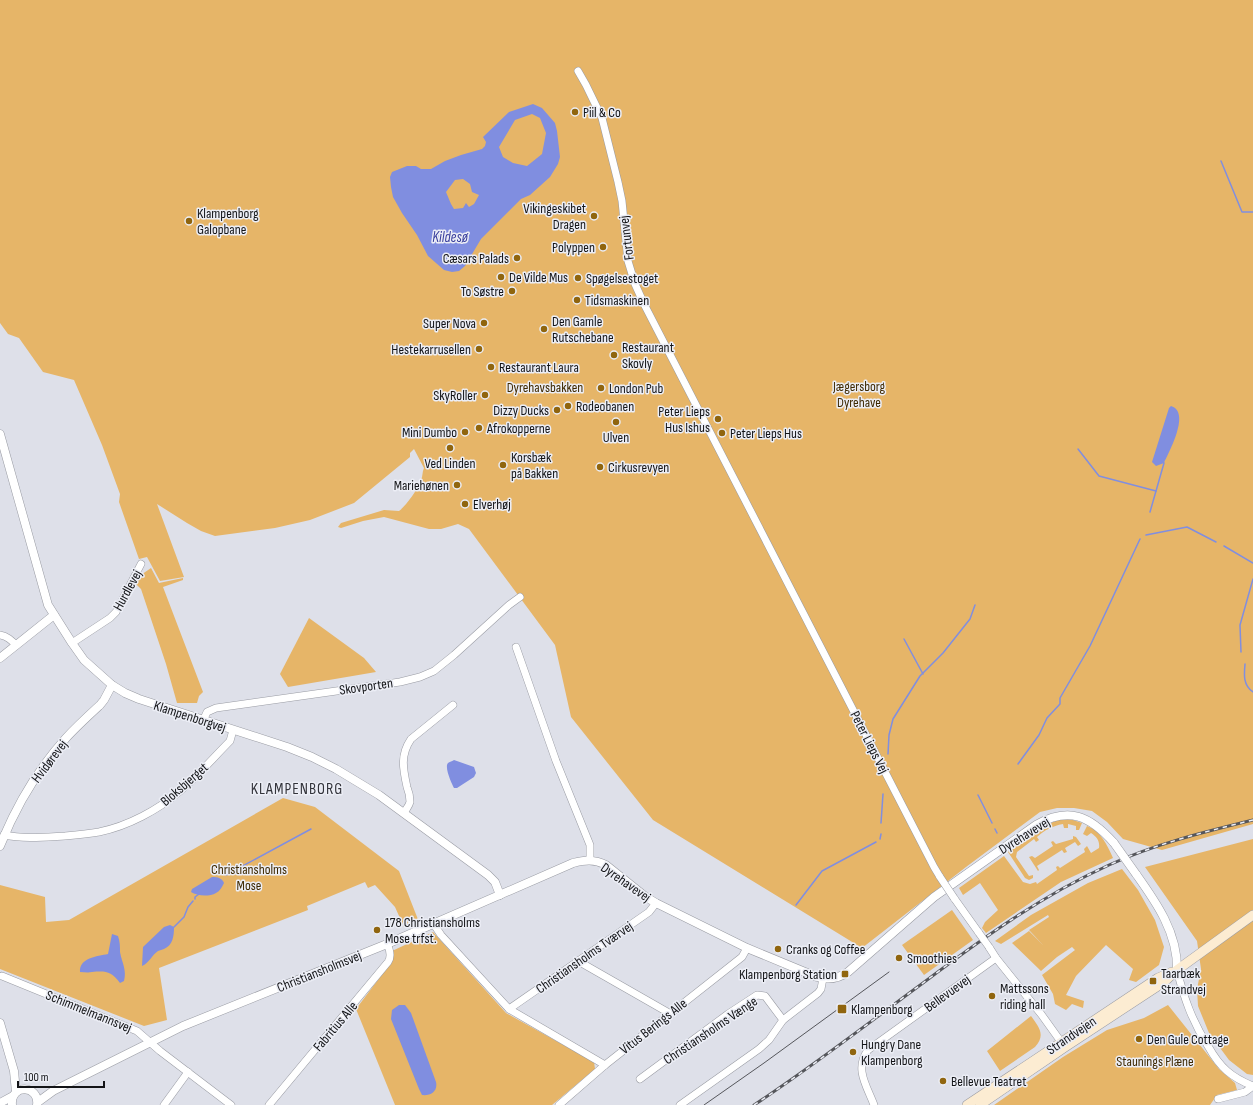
<svg xmlns="http://www.w3.org/2000/svg" width="1253" height="1105" viewBox="0 0 1253 1105" font-family="'Sofia Sans Condensed',sans-serif">
<style>
.green{fill:#e6b568}
.water{fill:#808ee0;fill-rule:evenodd}
.lines{fill:none;stroke-linecap:round;stroke-linejoin:round}
.stream{stroke:#808ee0;stroke-width:1.5}
.minor-casing{stroke:#999ba3;stroke-width:8}
.tertiary-casing{stroke:#999ba3;stroke-width:9}
.secondary-casing{stroke:#999ba3;stroke-width:10}
.minor{stroke:#fff;stroke-width:7}
.tertiary{stroke:#fff;stroke-width:8}
.secondary{stroke:#fcecd2;stroke-width:9}
.tram{stroke:#55565b;stroke-width:1}
.rail-casing{stroke:#55565b;stroke-width:3}
.rail{stroke:#eceef6;stroke-width:1.5;stroke-dasharray:4.5;stroke-linecap:butt}
.minor-bridge-casing{stroke:#999ba3;stroke-width:8;stroke-linecap:butt}
.tertiary-bridge-casing{stroke:#999ba3;stroke-width:9;stroke-linecap:butt}
.minor-bridge{stroke:#fff;stroke-width:7}
.tertiary-bridge{stroke:#fff;stroke-width:8}
.poi-dot{fill:#90650e;stroke:#eceef6;stroke-width:1.5}
.labels{text-anchor:middle;stroke-width:3;stroke-linejoin:round;paint-order:stroke}
.poi-label{font-size:14px;fill:#131417;stroke:#eceef6;text-anchor:start}
.street-label{font-size:14px;fill:#131417;stroke:#eceef6}
.park-label{font-size:14px;fill:#3e2901;stroke:#eceef6}
.water-label{font-size:15px;font-style:italic;fill:#383e9d;stroke:#eceef6}
.quarter-label{font-size:16px;letter-spacing:1px;fill:#32333a;stroke:#eceef6}
</style>
<rect width="100%" height="100%" fill="#dee0e9"/>
<!-- green -->
<g class="green">
<path d="M0 0H1253V824L1162 850 1123 839 1107 822 1092 811 1074 808H1057L1040 812 966 867 862 948 653 820 571 717 555 645 469 529 458 524 441 529H429L384 517 363 521 341 528 338 527 341 523 384 510 399 511C406 506 418 489 421 480 423 476 422 472 424 468L414 449 410 453V457L354 503 310 520 275 528 215 536 201 531 187 523 157 504 184 577 160 581 147 557 139 559 119 502 120 494 102 445 74 380 43 372 19 338 8 334 0 323Z"/>
<polygon points="151,568 159,583 183,578 183,580 163,587 203,692 199,696 197,703 177,703 166,664 141,589 135,583 138,577"/>
<polygon points="309,618 364,658 376,672 288,687 280,674"/>
<polygon points="283,798 315,807 399,871 419,922 404,927 395,907 375,885 368,888 365,882 307,906 308,910 159,968 167,1020 144,1026 0,969 0,885 45,897 46,922 69,920"/>
<path d="M1070 819 1082 823 1079 830H1076V826L1068 824V828H1064L1063 824C1052 826 1045 830 1037 837L1039 840 1036 842 1034 839 1017 852 1016 857 1029 876 1033 875V878L1029 880 1025 878 1008 852 1046 825 1058 820Z"/>
<path d="M1087 826C1101 831 1107 845 1113 858L1061 882 986 933 982 928 985 922 998 910 980 883 963 895 959 888 1004 856 1023 882 1030 884 1036 882 1037 884 1057 870 1056 867 1058 866 1060 868 1085 852 1084 849 1087 846 1091 853 1099 848C1100 841 1097 837 1091 833L1087 836 1083 834Z"/>
<polygon points="1073,836 1076,837 1081,844 1078,846 1075,842 1065,848 1067,852 1064,853 1062,850 1037,866 1039,870 1038,871 1029,857 1032,856 1035,858 1053,846 1051,842 1053,841 1056,844 1073,839"/>
<polygon points="1253,839 1253,1075 1247,1074 1229,1060 1209,1033 1198,1006 1197,989 1201,969 1197,941 1145,867"/>
<polygon points="1122,869 1138,890 1155,920 1164,947 1159,965 1136,982 1129,980 1133,969 1106,945 1076,976 1066,995 1084,1001 1083,1008 1072,1004 1066,1010 1055,1004 1053,994 1042,975 1075,950 1072,947 1057,957 1041,971 1012,943 1029,931 1043,945 1029,930 1049,917 1048,915 1001,944 995,941 1031,915 1088,883"/>
<polygon points="952,910 973,940 924,975 902,945"/>
<polygon points="433,932 506,1013 594,1062 595,1069 552,1105 395,1105 356,1009 393,960 392,951"/>
<polygon points="1168,1005 1219,1069 1235,1083 1237,1090 1217,1095 1210,1105 994,1105 1063,1057 1107,1030 1144,1018"/>
<path d="M1031 1016C1039 1027 1046 1035 1035 1047L1000 1071 987 1051Z"/>
</g>
<!-- water -->
<g class="water">
<path d="M533 104 542 108 555 123 557 131 560 157 558 164 550 177 530 195 521 199 481 239 465 266 459 271 452 272 444 270 428 256 417 235 402 213 393 197 391 187 390 177 392 172 407 166H416L421 169H431L445 161 461 155 482 149 485 146 486 142 483 137 509 112ZM532 114 540 118 546 133 542 154 527 166 513 163 503 157 499 147 515 120ZM463 179 470 184 472 192 479 195 474 204 469 207 466 203 463 208 454 209 451 204 446 192 455 180Z"/>
<path d="M1171 406C1191 412 1169 452 1164 463L1156 466 1152 462 1169 408Z"/>
<path d="M454 760 474 767 476 773 474 777 457 788H454C452 784 444 767 448 763 449 762 453 761 454 760Z"/>
<path d="M212 877C218 877 222 878 224 883 222 887 220 891 216 893 209 897 197 896 191 892L192 889Z"/>
<path d="M170 925 174 927C174 936 173 945 164 949 162 950 160 950 158 951 152 955 149 963 142 966L143 947 164 927Z"/>
<path d="M112 934 118 936C120 942 120 946 120 952 122 963 127 970 124 981L120 983C111 971 106 971 92 972 88 973 84 972 80 972 79 958 97 956 108 954Z"/>
<path d="M399 1005H405L411 1013 436 1082C438 1091 431 1096 422 1095L419 1089 391 1019 392 1010Z"/>
</g>
<g class="lines">
<!-- stream -->
<g class="stream">
<polyline points="1221,161 1242,212 1253,212"/>
<polyline points="1078,449 1099,476 1156,491"/>
<polyline points="1150,512 1164,463"/>
<polyline points="1146,535 1187,527 1216,542"/>
<polyline points="1224,546 1253,563"/>
<polyline points="904,639 923,674"/>
<polyline points="1241,652 1240,625 1253,579"/>
<path d="M1245 664C1244 675 1243 685 1253 692"/>
<polyline points="888,754 889,735 893,719 920,676 943,653 970,619 975,605"/>
<polyline points="1018,764 1039,735 1047,718 1060,704 1060,698 1090,646 1140,539"/>
<polyline points="978,795 992,823"/>
<polyline points="881,823 883,794"/>
<polyline points="995,829 997,833"/>
<polyline points="880,839 881,834"/>
<polyline points="226,875 311,829"/>
<polyline points="195,899 195,897 199,894"/>
<polyline points="796,905 822,871 876,842"/>
<polyline points="174,927 184,917 188,907 193,901"/>
</g>
<!-- minor casing -->
<g class="minor-casing">
<g id="minor">
<polyline points="578,71 586,85 602,118 618,182 622,201 628,261 635,284 644,304 934,867 940,877"/>
<path d="M0 635C7 636 11 640 16 645"/>
<polyline points="72,643 110,618 116,612 141,564"/>
<polyline points="516,647 556,761 590,845 590,860"/>
<polyline points="203,721 207,712 216,708 400,682 420,677 434,671 454,655 509,605 520,597"/>
<path d="M404 813C406 809 409 806 410 802 410 797 409 792 407 787 403 769 400 755 411 739L453 705"/>
<path d="M4 835C24 839 45 837 65 836 77 835 88 834 99 832 128 826 158 810 180 791 198 776 214 757 230 741L233 730"/>
<polyline points="954,898 979,933"/>
<polyline points="433,923 441,935 509,1009 605,1065"/>
<polyline points="989,947 996,958 1041,1014 1064,1046"/>
<polyline points="578,961 669,1013"/>
<path d="M1177 970C1184 998 1192 1021 1208 1046 1213 1055 1219 1064 1227 1071 1235 1078 1243 1082 1253 1086"/>
<polyline points="2,976 137,1031 160,1051 231,1105"/>
<polyline points="509,1009 649,912 656,903"/>
<polyline points="640,1079 728,1014 757,995 765,996 783,1020"/>
<polyline points="1218,1099 1245,1092 1253,1086"/>
<polyline points="164,1105 188,1072"/>
<path d="M269 1105 388 962C392 956 390 950 387 944"/>
<polyline points="559,1105 605,1065 742,957 747,948"/>
<polyline points="680,1105 759,1049 769,1040 783,1020 818,993 821,989 823,978"/>
<path d="M874 1105C867 1086 854 1069 868 1050L996 958"/>
</g>
</g>
<!-- tertiary casing -->
<g class="tertiary-casing">
<g id="tertiary">
<polyline points="0,434 48,605 72,643 84,660 112,685 125,693 139,699 287,747 312,757 336,769 379,795 488,875 495,882 500,895"/>
<polyline points="0,658 54,615"/>
<path d="M0 846C16 806 38 769 66 738 77 726 88 716 100 705L104 700 112 685"/>
<path d="M1136 874C1156 902 1178 933 1177 970"/>
<polyline points="0,1023 14,1071 16,1092"/>
<path d="M38 1102 53 1091 183 1026 387 944 573 863C585 860 594 859 606 865L646 897 656 903 747 948 817 977C828 980 838 979 848 972L934 897 1036 825C1069 806 1090 816 1114 843"/>
<polyline points="0,1103 13,1096"/>
<path d="M12 1105C10 1083 40 1085 37 1105"/>
</g>
</g>
<!-- secondary casing -->
<g class="secondary-casing">
<g id="secondary">
<polyline points="967,1105 1158,978 1172,972"/>
<polyline points="980,1105 1065,1047 1164,982 1177,970 1253,915"/>
</g>
</g>
<!-- minor -->
<use href="#minor" class="minor"/>
<!-- tertiary -->
<use href="#tertiary" class="tertiary"/>
<!-- secondary -->
<use href="#secondary" class="secondary"/>
<!-- tram -->
<polyline class="tram" points="704,1105 764,1063 889,972"/>
<!-- rail casing -->
<g class="rail-casing">
<path id="rail" d="M754 1105C812 1067 867 1024 923 983 983 938 1041 896 1109 865 1155 844 1204 832 1253 820"/>
</g>
<!-- rail -->
<use href="#rail" class="rail"/>
<!-- minor-bridge casing -->
<g class="minor-bridge-casing">
<g id="minor-bridge">
<polyline points="940,877 954,898"/>
<polyline points="979,933 989,947"/>
</g>
</g>
<!-- tertiary-bridge casing -->
<g class="tertiary-bridge-casing">
<polyline id="tertiary-bridge" points="1114,843 1136,874"/>
</g>
<!-- minor-bridge -->
<use href="#minor-bridge" class="minor-bridge"/>
<!-- tertiary-bridge -->
<use href="#tertiary-bridge" class="tertiary-bridge"/>
</g>
<!-- markers -->
<g class="poi-dot">
<circle cx="575" cy="112" r="4"/>
<circle cx="594" cy="216" r="4"/>
<circle cx="189" cy="221" r="4"/>
<circle cx="603" cy="247" r="4"/>
<circle cx="517" cy="258" r="4"/>
<circle cx="501" cy="277" r="4"/>
<circle cx="578" cy="278" r="4"/>
<circle cx="512" cy="291" r="4"/>
<circle cx="577" cy="300" r="4"/>
<circle cx="484" cy="323" r="4"/>
<circle cx="544" cy="329" r="4"/>
<circle cx="479" cy="349" r="4"/>
<circle cx="614" cy="355" r="4"/>
<circle cx="491" cy="367" r="4"/>
<circle cx="601" cy="388" r="4"/>
<circle cx="485" cy="395" r="4"/>
<circle cx="568" cy="406" r="4"/>
<circle cx="557" cy="410" r="4"/>
<circle cx="718" cy="419" r="4"/>
<circle cx="616" cy="422" r="4"/>
<circle cx="479" cy="428" r="4"/>
<circle cx="465" cy="432" r="4"/>
<circle cx="722" cy="433" r="4"/>
<circle cx="450" cy="448" r="4"/>
<circle cx="503" cy="465" r="4"/>
<circle cx="600" cy="467" r="4"/>
<circle cx="457" cy="485" r="4"/>
<circle cx="465" cy="504" r="4"/>
<circle cx="377" cy="930" r="4"/>
<circle cx="778" cy="949" r="4"/>
<circle cx="899" cy="958" r="4"/>
<rect x="841" y="970" width="8" height="8" rx="2"/>
<rect x="1149" y="977" width="8" height="8" rx="2"/>
<circle cx="992" cy="996" r="4"/>
<rect x="837" y="1004" width="10" height="10" rx="2"/>
<circle cx="1139" cy="1039" r="4"/>
<circle cx="853" cy="1052" r="4"/>
<circle cx="943" cy="1081" r="4"/>
</g>
<g class="labels">
<!-- poi labels -->
<g class="poi-label">
<text x="583" y="117">Piil &amp; Co</text>
<text x="586" y="213" text-anchor="end">Vikingeskibet<tspan x="586" dy="16">Dragen</tspan></text>
<text x="197" y="218">Klampenborg<tspan x="197" dy="16">Galopbane</tspan></text>
<text x="595" y="252" text-anchor="end">Polyppen</text>
<text x="509" y="263" text-anchor="end">Cæsars Palads</text>
<text x="509" y="282">De Vilde Mus</text>
<text x="586" y="283">Spøgelsestoget</text>
<text x="504" y="296" text-anchor="end">To Søstre</text>
<text x="585" y="305">Tidsmaskinen</text>
<text x="552" y="326">Den Gamle<tspan x="552" dy="16">Rutschebane</tspan></text>
<text x="476" y="328" text-anchor="end">Super Nova</text>
<text x="622" y="352">Restaurant<tspan x="622" dy="16">Skovly</tspan></text>
<text x="471" y="354" text-anchor="end">Hestekarrusellen</text>
<text x="499" y="372">Restaurant Laura</text>
<text x="609" y="393">London Pub</text>
<text x="477" y="400" text-anchor="end">SkyRoller</text>
<text x="576" y="411">Rodeobanen</text>
<text x="549" y="415" text-anchor="end">Dizzy Ducks</text>
<text x="710" y="416" text-anchor="end">Peter Lieps<tspan x="710" dy="16">Hus Ishus</tspan></text>
<text x="487" y="433">Afrokopperne</text>
<text x="457" y="437" text-anchor="end">Mini Dumbo</text>
<text x="730" y="438">Peter Lieps Hus</text>
<text x="616" y="442" text-anchor="middle">Ulven</text>
<text x="511" y="462">Korsbæk<tspan x="511" dy="16">på Bakken</tspan></text>
<text x="450" y="468" text-anchor="middle">Ved Linden</text>
<text x="608" y="472">Cirkusrevyen</text>
<text x="449" y="490" text-anchor="end">Mariehønen</text>
<text x="473" y="509">Elverhøj</text>
<text x="385" y="927">178 Christiansholms<tspan x="385" dy="16">Mose trfst.</tspan></text>
<text x="786" y="954">Cranks og Coffee</text>
<text x="907" y="963">Smoothies</text>
<text x="1161" y="978">Taarbæk<tspan x="1161" dy="16">Strandvej</tspan></text>
<text x="837" y="979" text-anchor="end">Klampenborg Station</text>
<text x="1000" y="993">Mattssons<tspan x="1000" dy="16">riding hall</tspan></text>
<text x="851" y="1014">Klampenborg</text>
<text x="1147" y="1044">Den Gule Cottage</text>
<text x="861" y="1049">Hungry Dane<tspan x="861" dy="16">Klampenborg</tspan></text>
<text x="951" y="1086">Bellevue Teatret</text>
</g>
<!-- street labels -->
<g class="street-label">
<text transform="translate(626 238) rotate(-97)" y="5">Fortunvej</text>
<text transform="translate(127 590) rotate(-61)" y="5">Hurdlevej</text>
<text transform="translate(366 686) rotate(-8)" y="5">Skovporten</text>
<text transform="translate(190 716) rotate(18)" y="5">Klampenborgvej</text>
<text transform="translate(870 742) rotate(63)" y="5">Peter Lieps Vej</text>
<text transform="translate(49 761) rotate(-53)" y="5">Hvidørevej</text>
<text transform="translate(184 784) rotate(-41)" y="5">Bloksbjerget</text>
<text transform="translate(1024 835) rotate(-32)" y="5">Dyrehavevej</text>
<text transform="translate(626 882) rotate(35)" y="5">Dyrehavevej</text>
<text transform="translate(584 957) rotate(-35)" y="5">Christiansholms Tværvej</text>
<text transform="translate(319 971) rotate(-22)" y="5">Christiansholmsvej</text>
<text transform="translate(947 993) rotate(-36)" y="5">Bellevuevej</text>
<text transform="translate(89 1011) rotate(22)" y="5">Schimmelmannsvej</text>
<text transform="translate(335 1026) rotate(-50)" y="5">Fabritius Alle</text>
<text transform="translate(653 1026) rotate(-38)" y="5">Vitus Berings Alle</text>
<text transform="translate(710 1030) rotate(-34)" y="5">Christiansholms Vænge</text>
<text transform="translate(1071 1035) rotate(-34)" y="5">Strandvejen</text>
</g>
<!-- park labels -->
<g class="park-label">
<text x="859" y="391">Jægersborg<tspan x="859" dy="16">Dyrehave</tspan></text>
<text x="545" y="392">Dyrehavsbakken</text>
<text x="249" y="874">Christiansholms<tspan x="249" dy="16">Mose</tspan></text>
<text x="1155" y="1066">Staunings Plæne</text>
</g>
<!-- water labels -->
<g class="water-label">
<text x="450" y="242">Kildesø</text>
</g>
<!-- quarter labels -->
<g class="quarter-label">
<text x="297" y="794">KLAMPENBORG</text>
</g>
</g>
<!-- scale -->
<path d="M18 1081v6h86v-6" fill="none" stroke="#131417" stroke-width="2"/>
<text x="24" y="1081" font-size="12" fill="#131417" stroke="#eceef6" stroke-width="3" paint-order="stroke">100 m</text>
</svg>
